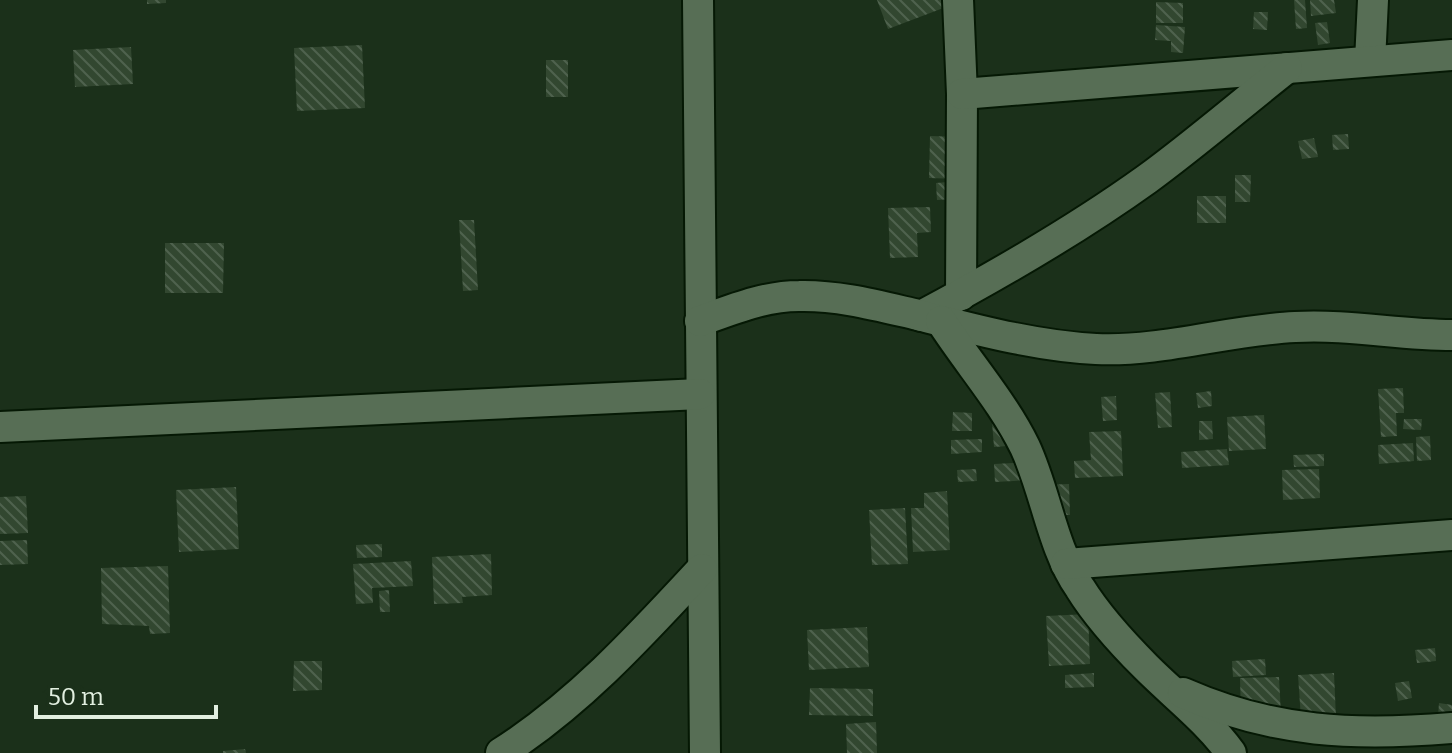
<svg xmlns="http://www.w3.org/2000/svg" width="1452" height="753" viewBox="0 0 1452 753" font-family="Bitter,serif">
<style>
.building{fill:url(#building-back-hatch)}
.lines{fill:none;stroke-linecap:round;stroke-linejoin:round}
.minor-casing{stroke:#051804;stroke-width:34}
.minor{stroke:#576e55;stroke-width:30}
</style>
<defs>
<pattern id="building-back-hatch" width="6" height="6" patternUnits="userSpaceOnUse" patternTransform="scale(2)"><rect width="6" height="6" fill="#324730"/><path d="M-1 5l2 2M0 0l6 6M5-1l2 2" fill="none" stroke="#4f624e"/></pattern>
</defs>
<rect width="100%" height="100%" fill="#1b301a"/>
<!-- building -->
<g class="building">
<polygon points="147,0 166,0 166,3 147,4"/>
<polygon points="877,0 943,0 946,7 888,29"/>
<polygon points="1294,0 1305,0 1307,28 1296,29"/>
<polygon points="1310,0 1334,0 1336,13 1311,16"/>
<polygon points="1156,2 1183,3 1183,23 1156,23"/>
<polygon points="1254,12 1268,12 1267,30 1253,29"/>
<polygon points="1327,22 1330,43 1318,45 1315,23"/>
<polygon points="1156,25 1185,27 1183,53 1171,52 1171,41 1155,40"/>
<polygon points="362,45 365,108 297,111 294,48"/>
<polygon points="131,47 133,84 75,87 73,50"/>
<rect x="546" y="60" width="22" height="37"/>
<polygon points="1348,134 1349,149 1333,150 1332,135"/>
<polygon points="930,136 961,137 960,179 929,178"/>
<polygon points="1314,138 1318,157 1302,159 1298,141"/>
<polygon points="1235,175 1251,175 1250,202 1235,202"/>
<polygon points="971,180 972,198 937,200 936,183"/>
<rect x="1197" y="196" width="29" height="27"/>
<polygon points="930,207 931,232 917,233 918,257 890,258 888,208"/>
<polygon points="459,220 474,220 478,290 463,291"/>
<polygon points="165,243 224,243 223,293 165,293"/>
<polygon points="1403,388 1404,413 1396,413 1397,436 1381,437 1378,389"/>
<polygon points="1211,391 1212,406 1198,408 1196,393"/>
<polygon points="1170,392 1172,427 1158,428 1155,393"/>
<polygon points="1116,396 1117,420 1103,421 1101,397"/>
<polygon points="991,410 1022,445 994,447"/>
<polygon points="953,412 972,413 972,431 952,431"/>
<polygon points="1264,415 1266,449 1229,451 1227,417"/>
<polygon points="1404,419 1422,419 1421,430 1403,429"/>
<polygon points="1199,421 1212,421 1213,439 1199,440"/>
<polygon points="1121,431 1123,476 1075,478 1074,461 1091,460 1089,432"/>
<polygon points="1430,436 1431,460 1417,461 1416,437"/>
<polygon points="982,439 982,452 951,454 951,440"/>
<polygon points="1413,443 1414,461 1379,464 1378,445"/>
<polygon points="1227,449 1229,465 1182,468 1181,452"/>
<polygon points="1324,454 1324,466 1294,467 1293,455"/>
<polygon points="1030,462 1031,480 995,482 994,464"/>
<polygon points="976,469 977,481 958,482 957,470"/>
<polygon points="1319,469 1320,498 1283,500 1282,470"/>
<polygon points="1069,484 1070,515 1042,515 1041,485"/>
<polygon points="236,487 239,549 179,552 176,490"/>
<polygon points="947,491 950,550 913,552 911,508 924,508 924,493"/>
<polygon points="26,496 28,533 0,534 0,497"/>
<polygon points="905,508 908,564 872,565 869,510"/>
<polygon points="27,540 28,564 0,565 0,541"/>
<polygon points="382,544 382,557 357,558 356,545"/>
<polygon points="491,554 492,595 462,597 463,603 434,604 432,557"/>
<polygon points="411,561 413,586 372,588 373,603 356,604 353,564"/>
<polygon points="168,566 170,633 150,634 149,626 102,624 101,568"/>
<polygon points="389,590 390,612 380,612 379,591"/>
<polygon points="1088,614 1090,664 1049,666 1046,616"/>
<polygon points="867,627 869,667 809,670 807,630"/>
<polygon points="1435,648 1436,661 1417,663 1415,650"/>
<polygon points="1265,659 1266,675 1233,677 1232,661"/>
<polygon points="294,661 322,661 322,690 293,691"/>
<polygon points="1094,673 1094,687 1065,688 1065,675"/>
<polygon points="1334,673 1336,718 1301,719 1298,675"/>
<polygon points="1279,677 1281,715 1241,717 1240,678"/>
<polygon points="1409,681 1412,698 1398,701 1395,683"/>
<polygon points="810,688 873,689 873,716 809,715"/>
<polygon points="1439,703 1452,705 1452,718 1438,716"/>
<polygon points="876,722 877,753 847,753 846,724"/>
<polygon points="245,749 246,753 223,753 223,751"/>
</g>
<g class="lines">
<!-- minor casing -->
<g class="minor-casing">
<g id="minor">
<polyline points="698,0 705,753"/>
<polyline points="958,0 962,94 961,295"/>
<polyline points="1370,61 1373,0"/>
<polyline points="962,94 1452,55"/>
<path d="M921 316C998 275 1076 230 1147 179 1195 144 1241 104 1287 68"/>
<path d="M700 321C731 310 764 296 799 296 839 295 879 306 918 315 977 330 1036 346 1096 349 1163 352 1228 330 1295 327 1348 324 1399 335 1452 335"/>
<path d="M941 321C968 363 1003 402 1025 447 1046 492 1052 548 1080 588 1098 617 1122 643 1146 667 1175 696 1207 720 1231 753"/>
<polyline points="0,427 700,394"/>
<polyline points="1066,564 1452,535"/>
<path d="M1183 693C1274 733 1355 736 1452 728"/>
<path d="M501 753C578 704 640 636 702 569"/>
</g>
</g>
<!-- minor -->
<use href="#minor" class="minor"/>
</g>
<!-- scale -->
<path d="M36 705v12h180v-12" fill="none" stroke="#e2efe0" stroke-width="4"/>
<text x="48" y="705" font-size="24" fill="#e2efe0" stroke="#1b301a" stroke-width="6" paint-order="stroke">50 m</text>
</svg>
